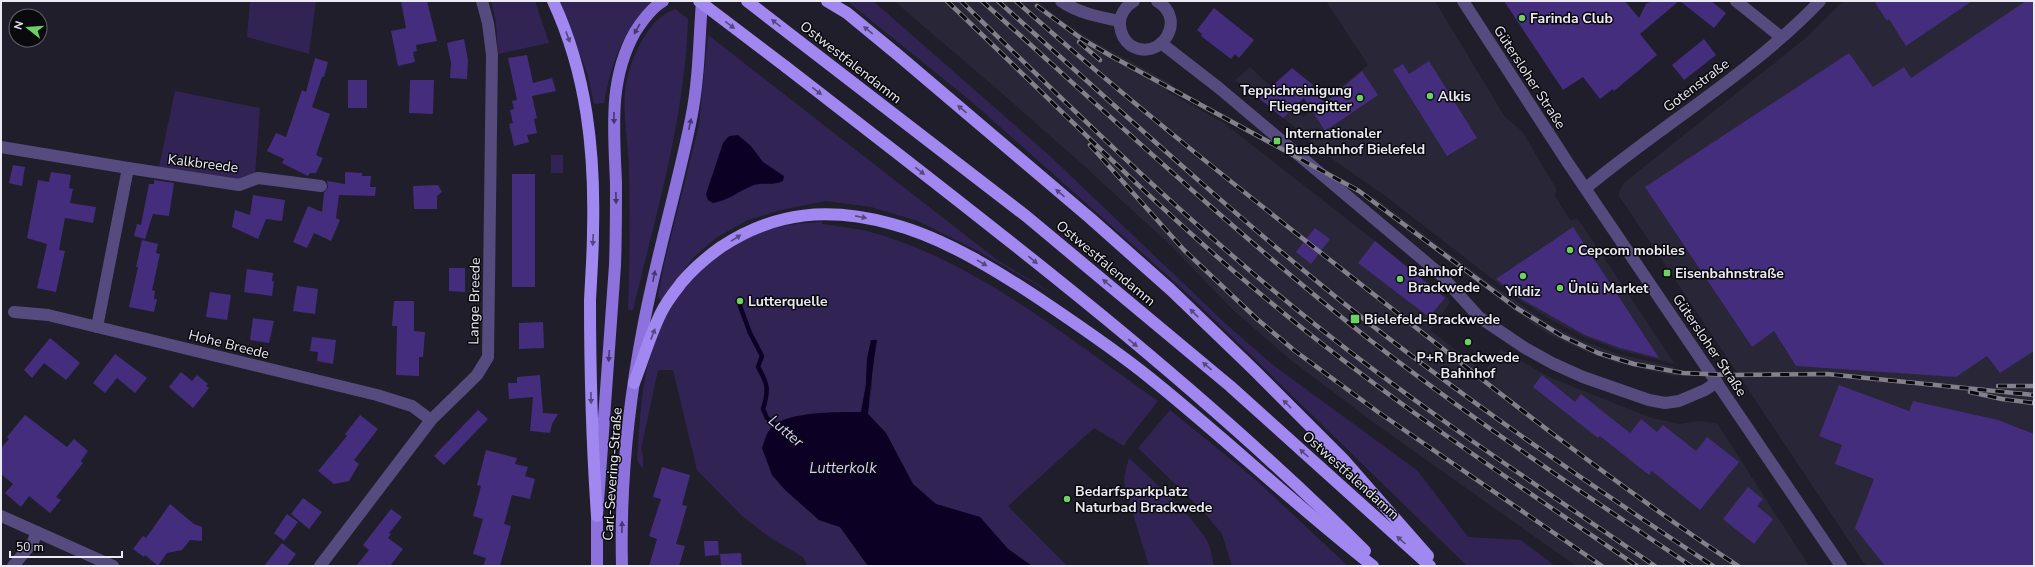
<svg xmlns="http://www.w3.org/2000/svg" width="2035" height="567" viewBox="0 0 2035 567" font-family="'Nunito Sans',sans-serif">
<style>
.built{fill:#292637}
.green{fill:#312455}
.water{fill:#0c0025}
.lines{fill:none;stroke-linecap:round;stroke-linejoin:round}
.stream{stroke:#0c0025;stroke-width:4.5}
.building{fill:#442d7c}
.minor{stroke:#564b7f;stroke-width:12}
.major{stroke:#8d72de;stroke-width:12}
.highway{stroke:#a088f0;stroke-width:12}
.rail-casing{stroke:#83818b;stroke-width:4.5}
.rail{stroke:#0a090e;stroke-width:3;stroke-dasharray:9;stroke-linecap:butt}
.highway-bridge{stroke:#a088f0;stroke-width:12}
.oneway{fill:#55487f}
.oneway2{fill:#45386c}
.poi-dot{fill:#6ad364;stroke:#0a090e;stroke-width:1.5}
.labels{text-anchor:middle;stroke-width:3;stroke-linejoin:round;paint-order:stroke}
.poi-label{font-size:14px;font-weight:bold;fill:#ebeaf2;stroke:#0a090e;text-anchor:start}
.street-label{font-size:14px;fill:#ebeaf2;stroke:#0a090e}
.water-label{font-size:15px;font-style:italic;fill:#d5cefb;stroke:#0a090e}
</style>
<rect width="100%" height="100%" fill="#201e2a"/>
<!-- built -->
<g class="built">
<polygon points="894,1 1037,1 1065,23 1095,42 1172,84 1168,92 1224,123 1448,298 1450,303 1430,330 1484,372 1501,349 1549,377 1649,417 1679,424 1698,421 1717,423 1809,566 1576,566 1377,425 1292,361 1233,310 1170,245 1082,164 998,90"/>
<polygon points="1326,1 1435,1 1505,117 1522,131 1557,190 1555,196 1570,220 1577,219 1580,222 1675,364 1619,350 1584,337 1550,319 1518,299 1384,195 1318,149 1293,126 1235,80 1250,67 1303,117 1368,65"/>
<polygon points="1843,1 2034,1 2034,566 1866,566 1618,194 1625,182 1807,37"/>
<polygon points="1374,197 1477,274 1549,324 1583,341 1618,354 1674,367 1679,377 1616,363 1582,350 1546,333 1512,309 1370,202"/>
</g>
<!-- green -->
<g class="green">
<polygon points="250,1 316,1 309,54 247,37"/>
<polygon points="491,1 535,1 549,43 498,54 496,22"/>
<path d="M560 1H651C621 37 613 57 604 103L594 104 587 73Z"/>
<polygon points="847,1 873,1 1051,157 1227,325 1273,365 1418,471 1468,537 1521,540 1555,566 1467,566 1187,293 972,102"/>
<path d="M675 9 688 19C685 118 656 214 633 310H628C630 262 630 215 629 167 628 141 621 104 627 79 633 54 649 18 675 9Z"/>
<polygon points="708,35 996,259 1063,300 976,250 918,221 871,207 826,201 785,209 748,220 717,237 694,257 661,301 658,296 664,265 699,125"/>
<polygon points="175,91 260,108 255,175 240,180 159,167"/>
<rect x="551" y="155" width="12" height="18"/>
<path d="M822 222V224C837 226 853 228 867 231 974 259 1069 339 1158 401L1128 439 1124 446 1094 428 1008 506 1067 566H1032L1008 549 980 517 936 504 913 484 886 433 868 414 872 385 871 340 867 359 866 384 861 413 787 419 818 520 840 527 868 566H807L803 557 768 536 741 515 697 470 673 370H658L641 449 643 455V469L637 460C640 422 641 382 653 346 668 300 700 262 742 239 765 227 797 223 822 222Z"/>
<polygon points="1170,410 1256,480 1348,566 1232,566 1222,534 1203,511 1138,448"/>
<path d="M1129 458C1152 480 1190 513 1206 539 1211 548 1212 557 1214 566H1149L1125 488 1124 477Z"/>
</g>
<!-- water -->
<g class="water">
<path d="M738 135 751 146 763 162 784 176 783 181C773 186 764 182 754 185 740 190 728 201 713 203L708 200 706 194 723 143 729 136Z"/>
<path d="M871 340H877C873 365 870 389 868 414L886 433 913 484 936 504 980 517 1008 549 1032 566H868L840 527 819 520 785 490 772 475 762 448C764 443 766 433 771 428 785 411 840 412 861 412L866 384 867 359Z"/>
</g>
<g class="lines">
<!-- stream -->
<path class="stream" d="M740 306 750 333 762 356 758 367C768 384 769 390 763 409L767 418 780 428"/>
</g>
<!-- building -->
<g class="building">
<polygon points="401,1 427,1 437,41 416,45 417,51 413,52 415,62 398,66 391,31 406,28"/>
<polygon points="1504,1 1625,1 1639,18 1646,4 1651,1 1679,1 1640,34 1657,55 1614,91 1613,89 1600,99 1583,77 1563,90"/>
<polygon points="1680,1 1711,1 1726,13 1714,28"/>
<polygon points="1874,1 1972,1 1906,46 1889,19 1887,21"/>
<polygon points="2026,1 2034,1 2034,351 2000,373 1987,356 1956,377 1796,366 1774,331 1752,347 1645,187 1849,53 1873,87 1904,67 1911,78"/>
<polygon points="1214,8 1254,40 1239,58 1235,54 1231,59 1201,36 1202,34 1197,30"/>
<polygon points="464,39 468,60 467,79 450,78 451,63 447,43"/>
<polygon points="1704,39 1716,55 1684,80 1672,65"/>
<polygon points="527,55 533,83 552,78 556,91 532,96 537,118 534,119 537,133 527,135 529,142 514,146 509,124 513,123 510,110 514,109 512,101 517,100 508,58"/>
<polygon points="315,58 328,62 324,77 322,77 312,107 330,114 316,155 323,158 316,173 310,173 308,176 282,163 284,159 267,151 276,133 286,137 302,90 306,92"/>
<polygon points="1429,61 1477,138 1447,156 1393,70 1403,64 1409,74"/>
<polygon points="1292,68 1313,85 1311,87 1325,103 1362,71 1378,95 1325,131 1304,98 1283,118 1259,98"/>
<rect x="348" y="80" width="19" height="28"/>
<polygon points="410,80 434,80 433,114 409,113"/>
<polygon points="13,165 25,167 22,186 9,183"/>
<polygon points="51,172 71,175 69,188 73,189 70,203 96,207 93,223 65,218 59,250 65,251 56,292 37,288 47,244 27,238 38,180 49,182"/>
<polygon points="345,172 362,173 362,176 371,176 370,187 376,187 375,196 339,195 336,218 340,220 331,241 314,233 307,248 293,242 308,206 322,212 324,193 328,187 327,181 345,184"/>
<rect x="512" y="174" width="23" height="113"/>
<polygon points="154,180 174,183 169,216 153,214 145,239 134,236 137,224 141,225 149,184 154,184"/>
<polygon points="438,185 442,192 437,196 437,209 414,209 413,186"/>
<polygon points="253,195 285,200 282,221 266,219 258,239 232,227 235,210 250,215"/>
<polygon points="1573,227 1659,358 1620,348 1585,335 1518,297 1496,279"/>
<polygon points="1315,228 1330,239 1311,264 1296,252"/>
<polygon points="142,240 158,244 156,253 160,254 152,290 155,291 154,299 157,299 154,312 129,307 138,267 136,267"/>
<polygon points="1375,241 1445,298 1429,317 1358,263"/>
<polygon points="449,268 465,268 465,292 449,291"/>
<polygon points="247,269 273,273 272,281 274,282 272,296 244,292"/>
<polygon points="297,286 318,289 315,314 293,311"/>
<polygon points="210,292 231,295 227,320 206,317"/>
<polygon points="394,301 414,301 414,331 425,332 423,357 419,357 419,376 396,375 397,326 392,326"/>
<polygon points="253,318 274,321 269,343 250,340"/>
<polygon points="543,322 544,348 519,349 519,323"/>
<polygon points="312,337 336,340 333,364 317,361 318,352 310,351"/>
<polygon points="50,338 80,363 66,380 44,363 32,378 24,370"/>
<polygon points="115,354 147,378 135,393 117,378 105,393 93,383"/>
<polygon points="181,372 192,381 197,375 208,384 206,386 209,388 193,408 169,387"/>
<polygon points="540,375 543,413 558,414 552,424 550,433 530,431 533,397 509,399 508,383 517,383 517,377"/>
<polygon points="1542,375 1575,402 1581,394 1630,433 1641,419 1657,432 1663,425 1696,451 1707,437 1739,462 1700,510 1652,471 1649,475 1600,436 1598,438 1533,387"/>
<polygon points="1839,385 1909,411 1913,401 1998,420 2034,434 2034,566 1885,566 1855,528 1874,479 1835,464 1842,445 1819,436"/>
<polygon points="478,410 488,419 444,465 434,456"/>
<polygon points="25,415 67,447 74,439 88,451 81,461 83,463 56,497 61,500 50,513 29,496 21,507 5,493 13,484 1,474 1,448 9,439 7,437"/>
<polygon points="360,415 378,429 354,460 359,464 349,481 334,484 318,471 347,436 345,434"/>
<polygon points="486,450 517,458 515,464 528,467 525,476 535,479 530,499 512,495 504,524 511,526 500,566 483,566 486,558 473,554 483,519 473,516 481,486 477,485"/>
<polygon points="662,467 690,475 682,505 687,506 676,544 685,546 679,566 649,566 657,539 649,536 661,499 653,497"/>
<polygon points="1748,487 1763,499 1757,506 1773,519 1754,544 1723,519"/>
<polygon points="303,498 322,512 309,529 291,514"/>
<polygon points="170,504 194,524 202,527 202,541 190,540 182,550 167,553 158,566 145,555 144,557 133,549 143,536 146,538"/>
<polygon points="391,509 402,517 389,533 391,534 388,538 403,549 390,566 356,566 369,550 363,545"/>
<polygon points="287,514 298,522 284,541 274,533"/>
<polygon points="704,541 718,541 719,555 705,556"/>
<polygon points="282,543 296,554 287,566 264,566"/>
<polygon points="741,553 742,566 721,566 720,554"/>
</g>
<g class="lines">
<!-- minor -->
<g class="minor">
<path d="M1061 1C1078 13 1099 17 1120 21"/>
<path d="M1134 1C1125 6 1119 16 1120 26 1121 34 1124 40 1130 45 1159 64 1189 20 1157 1"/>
<polyline points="1463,1 1568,163 1841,566"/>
<polyline points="1736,1 1781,37"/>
<polyline points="1161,43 1219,88 1440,274 1479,317 1525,348 1552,363 1583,377 1649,400 1665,403 1679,401 1705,390 1717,382"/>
<polyline points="1,147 128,168 239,185 258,178 321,186"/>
<path d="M1586 188C1662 125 1751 73 1820 1"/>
<polyline points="14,312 48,315 377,395 412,406 431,420"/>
<polyline points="97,327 128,168"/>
<polyline points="1,516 113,566"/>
<polyline points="13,566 33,542 37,532"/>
<polyline points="320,566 431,420 477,375 488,357 492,55 488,23 482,1"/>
</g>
<!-- major -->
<g class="major">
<path d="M597 566V516L615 265C616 238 616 210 616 183 614 131 608 80 635 32 642 21 651 8 663 1"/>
<path d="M622 566C620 487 628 406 643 328 656 257 677 189 691 119 699 80 699 40 702 1"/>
</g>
<!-- highway -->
<g class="highway">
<path d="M553 1C587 74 595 152 593 231 593 254 591 278 590 301 590 373 592 444 597 516"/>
<polyline points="747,1 1026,216 1230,386 1430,566"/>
<polyline points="827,1 847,13 898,55 1090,218 1171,290 1253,369 1343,459 1428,556"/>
<path d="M786 67C985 221 1187 374 1365 551"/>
<path d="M634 383C643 360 650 335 661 313 666 302 675 291 682 282 693 269 707 257 721 247 775 211 830 207 892 224 946 238 1004 275 1050 306 1084 329 1118 352 1150 378 1226 439 1296 506 1373 566"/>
</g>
<!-- rail casing -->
<g class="rail-casing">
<g id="rail">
<path d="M947 1C1053 102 1156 208 1269 301 1385 398 1512 481 1637 566"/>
<path d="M961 1C1076 113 1191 226 1317 326 1425 412 1541 488 1655 566"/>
<path d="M982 1C1110 116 1235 233 1370 340 1473 420 1583 493 1691 566"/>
<path d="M998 1C1110 101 1220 203 1336 297 1457 394 1584 481 1713 566"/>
<path d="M1016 1C1130 103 1251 198 1372 293 1491 387 1611 482 1738 566"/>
<polyline points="1037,6 1082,39 1111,56 1359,191 1515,307 1562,336 1598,353 1634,364 1683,373 1729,375 1827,374 2034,395"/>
<polyline points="1079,42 1100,60"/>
<polyline points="1090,145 1184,250 1257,319 1295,351 1378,412 1602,566"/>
<polyline points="1998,386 2034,386"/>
<polyline points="1970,392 2002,399 2034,403"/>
</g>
</g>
<!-- rail -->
<use href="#rail" class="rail"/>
<!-- highway-bridge -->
<polyline class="highway-bridge" points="699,1 786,67"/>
</g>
<!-- one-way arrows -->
<defs><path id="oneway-solid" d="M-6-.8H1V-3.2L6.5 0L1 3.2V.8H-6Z"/></defs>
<g class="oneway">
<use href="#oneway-solid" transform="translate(776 23) rotate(-142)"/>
<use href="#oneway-solid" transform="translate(730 25) rotate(37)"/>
<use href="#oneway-solid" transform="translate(868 30) rotate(-141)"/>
<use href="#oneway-solid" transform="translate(568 37) rotate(70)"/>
<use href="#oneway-solid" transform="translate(817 91) rotate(38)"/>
<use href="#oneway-solid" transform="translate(962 109) rotate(-140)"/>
<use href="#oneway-solid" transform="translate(920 171) rotate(38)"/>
<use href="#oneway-solid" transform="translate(1060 193) rotate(-140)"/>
<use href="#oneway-solid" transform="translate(861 217) rotate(11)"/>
<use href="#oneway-solid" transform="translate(736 238) rotate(-32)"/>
<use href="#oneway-solid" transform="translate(593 240) rotate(93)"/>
<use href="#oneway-solid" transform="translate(1033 260) rotate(40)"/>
<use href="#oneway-solid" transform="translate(982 263) rotate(31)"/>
<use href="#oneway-solid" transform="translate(1107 283) rotate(-140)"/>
<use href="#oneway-solid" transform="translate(1194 313) rotate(-136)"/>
<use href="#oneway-solid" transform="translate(653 334) rotate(-69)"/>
<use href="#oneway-solid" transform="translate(1133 343) rotate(40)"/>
<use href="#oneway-solid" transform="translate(1207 366) rotate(-140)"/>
<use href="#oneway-solid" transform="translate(591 398) rotate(89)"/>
<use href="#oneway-solid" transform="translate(1287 404) rotate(-135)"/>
<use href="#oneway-solid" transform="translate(1304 453) rotate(-138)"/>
<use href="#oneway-solid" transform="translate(1401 540) rotate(-138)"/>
</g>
<g class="oneway2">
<use href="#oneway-solid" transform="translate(637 29) rotate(120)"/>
<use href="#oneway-solid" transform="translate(614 118) rotate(90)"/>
<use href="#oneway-solid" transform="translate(690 124) rotate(-77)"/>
<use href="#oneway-solid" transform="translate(616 198) rotate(89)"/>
<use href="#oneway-solid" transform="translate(654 276) rotate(-78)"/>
<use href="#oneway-solid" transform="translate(609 356) rotate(94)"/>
<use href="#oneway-solid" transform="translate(622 527) rotate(-89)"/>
</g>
<!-- markers -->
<g class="poi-dot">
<circle cx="1522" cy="18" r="4"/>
<circle cx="1430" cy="96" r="4"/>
<circle cx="1360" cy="98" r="4"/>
<rect x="1273" y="137" width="8" height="8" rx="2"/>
<circle cx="1570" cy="250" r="4"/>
<rect x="1663" y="269" width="8" height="8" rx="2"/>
<circle cx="1523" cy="276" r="4"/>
<circle cx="1400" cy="279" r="4"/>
<circle cx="1560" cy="288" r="4"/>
<circle cx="740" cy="301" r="4"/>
<rect x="1350" y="314" width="10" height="10" rx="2"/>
<circle cx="1468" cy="342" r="4"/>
<circle cx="1067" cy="499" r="4"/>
</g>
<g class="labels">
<!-- poi labels -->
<g class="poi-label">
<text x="1530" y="23">Farinda Club</text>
<text x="1352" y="95" text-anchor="end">Teppichreinigung<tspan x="1352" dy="16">Fliegengitter</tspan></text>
<text x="1438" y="101">Alkis</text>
<text x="1285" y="138">Internationaler<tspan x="1285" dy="16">Busbahnhof Bielefeld</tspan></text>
<text x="1578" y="255">Cepcom mobiles</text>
<text x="1408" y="276">Bahnhof<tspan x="1408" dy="16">Brackwede</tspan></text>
<text x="1675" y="278">Eisenbahnstraße</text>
<text x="1568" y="293">Ünlü Market</text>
<text x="1523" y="296" text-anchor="middle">Yildiz</text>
<text x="748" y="306">Lutterquelle</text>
<text x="1364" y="324">Bielefeld-Brackwede</text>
<text x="1468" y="362" text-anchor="middle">P+R Brackwede<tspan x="1468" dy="16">Bahnhof</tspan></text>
<text x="1075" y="496">Bedarfsparkplatz<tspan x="1075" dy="16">Naturbad Brackwede</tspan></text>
</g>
<!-- street labels -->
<g class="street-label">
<text transform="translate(851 62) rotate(38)" y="5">Ostwestfalendamm</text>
<text transform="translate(1530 77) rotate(57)" y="5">Gütersloher Straße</text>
<text transform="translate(1696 85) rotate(-37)" y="5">Gotenstraße</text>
<text transform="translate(203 163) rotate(7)" y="5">Kalkbreede</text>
<text transform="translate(1106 263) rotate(40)" y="5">Ostwestfalendamm</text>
<text transform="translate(474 301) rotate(-89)" y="5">Lange Breede</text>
<text transform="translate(229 344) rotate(14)" y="5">Hohe Breede</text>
<text transform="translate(1710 345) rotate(56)" y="5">Gütersloher Straße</text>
<text transform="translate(612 474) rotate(-86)" y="5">Carl-Severing-Straße</text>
<text transform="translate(1351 475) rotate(42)" y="5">Ostwestfalendamm</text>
</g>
<!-- water labels -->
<g class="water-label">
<text transform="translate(786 431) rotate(40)" y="5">Lutter</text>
<text x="843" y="473">Lutterkolk</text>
</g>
</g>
<!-- border -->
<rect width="2035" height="567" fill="none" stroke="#ebeaf2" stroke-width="4"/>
<!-- north arrow -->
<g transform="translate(28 28) rotate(287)"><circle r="19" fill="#0a090e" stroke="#646369"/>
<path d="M0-3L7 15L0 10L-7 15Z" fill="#6ad364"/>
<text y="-6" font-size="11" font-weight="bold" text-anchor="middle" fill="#ebeaf2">N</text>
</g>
<!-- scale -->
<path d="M10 551v6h112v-6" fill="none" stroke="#ebeaf2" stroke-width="2"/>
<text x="16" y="551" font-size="12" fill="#ebeaf2" stroke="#0a090e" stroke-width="3" paint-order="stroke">50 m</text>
</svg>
